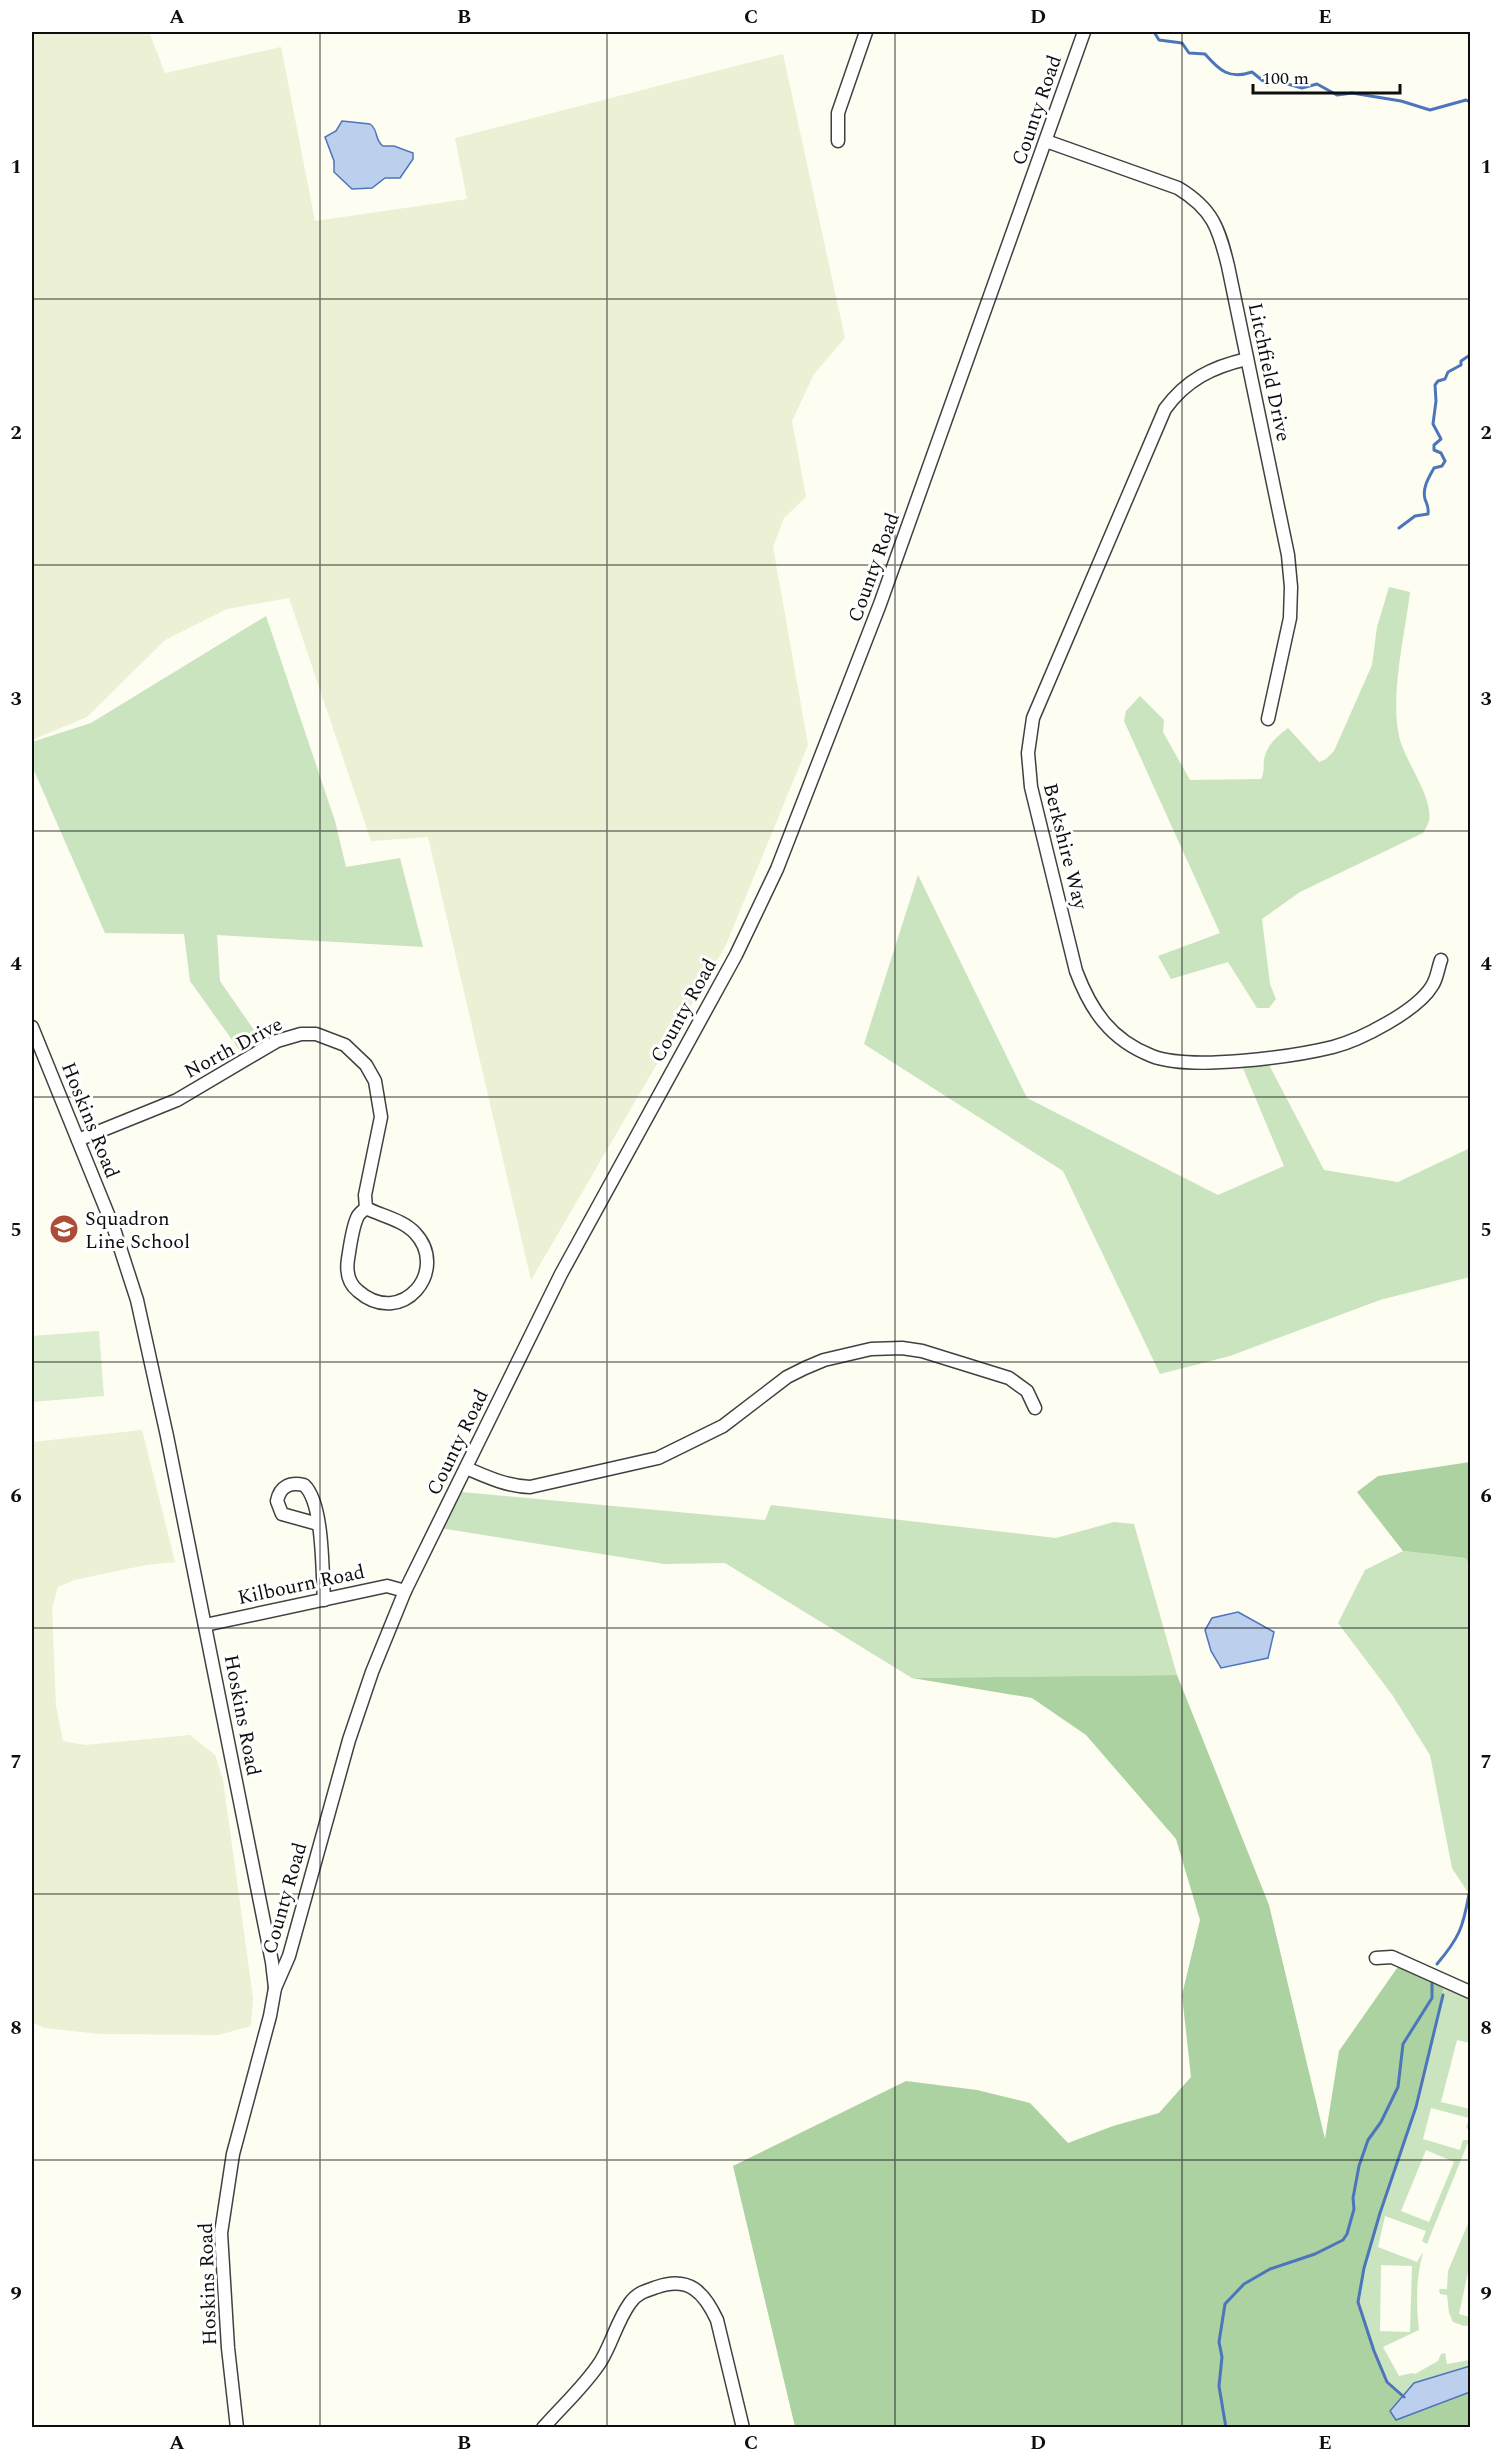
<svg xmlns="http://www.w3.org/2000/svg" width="1502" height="2459" viewBox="0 0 1502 2459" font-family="Spectral,serif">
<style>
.farmland{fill:#ecf0d4}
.green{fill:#c9e4bf;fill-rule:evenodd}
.forest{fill:#abd2a0}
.pitch{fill:#dbeccf}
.water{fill:#bcd0ee;stroke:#4c75bc;stroke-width:1.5}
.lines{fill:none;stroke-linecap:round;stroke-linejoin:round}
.stream{stroke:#4c75bc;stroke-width:3}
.minor-casing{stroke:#414141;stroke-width:15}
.minor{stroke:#fff;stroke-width:12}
.grid{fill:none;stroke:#0e0e0e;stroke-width:1.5;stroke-opacity:0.55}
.labels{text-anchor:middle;stroke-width:6;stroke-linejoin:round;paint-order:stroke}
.street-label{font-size:20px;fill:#0e0e0e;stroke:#fff}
.poi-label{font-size:20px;fill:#0e0e0e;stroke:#fff;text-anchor:start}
.neatline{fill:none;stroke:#0e0e0e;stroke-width:2}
.grid-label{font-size:20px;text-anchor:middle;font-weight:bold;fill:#0e0e0e}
</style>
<rect width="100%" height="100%" fill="#fdfdf1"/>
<!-- farmland -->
<g class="farmland">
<polygon points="32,32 149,32 165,73 281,47 315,221 467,199 455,138 783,54 845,338 814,374 792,421 806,497 784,518 773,547 808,745 725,947 531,1280 428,837 371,841 289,598 227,609 165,640 87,717 32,740"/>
<polygon points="142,1430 175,1562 146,1565 74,1580 58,1587 52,1608 56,1706 63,1741 85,1745 190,1735 215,1755 223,1780 253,1998 251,2026 218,2035 100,2034 44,2028 32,2022 32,1442"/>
</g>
<!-- green -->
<g class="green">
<path d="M1389 587 1410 592C1405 635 1388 702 1401 743 1408 765 1433 798 1429 821 1428 825 1425 829 1423 833L1300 892 1262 919 1270 984 1276 999 1269 1008H1257L1228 962 1171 979 1158 956 1220 933 1124 721 1126 711 1140 696 1164 720 1163 732 1190 780 1261 779C1265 771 1263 768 1264 760 1266 746 1277 736 1288 728L1319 762 1326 759 1334 751 1372 665 1377 627Z"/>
<polygon points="266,616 335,821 346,867 400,858 423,947 217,935 220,981 265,1046 245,1058 190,981 184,934 105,933 32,766 32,742 91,723"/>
<polygon points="918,875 1027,1098 1218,1195 1284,1166 1242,1066 1268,1063 1324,1170 1398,1182 1470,1148 1470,1277 1380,1300 1230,1356 1160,1374 1063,1171 864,1044"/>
<polygon points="462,1492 765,1520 771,1505 1056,1538 1114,1522 1134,1524 1177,1675 912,1678 725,1563 664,1564 440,1528"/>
<polygon points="1403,1551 1465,1558 1470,1565 1469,1894 1452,1868 1430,1755 1393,1696 1338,1623 1365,1570"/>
<path d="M1445 1981 1470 1996V2043L1457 2040 1441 2102 1470 2109V2130L1466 2128 1469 2118 1431 2108 1423 2139 1460 2150 1463 2140H1469L1427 2244 1422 2241 1426 2231 1385 2216 1378 2247 1417 2262 1423 2252C1416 2278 1416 2304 1419 2330L1383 2347 1399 2376 1412 2373 1415 2374 1438 2361 1441 2354 1445 2353 1447 2364 1470 2360V2366L1415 2383 1404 2397 1387 2382 1374 2351 1358 2302 1364 2268 1380 2213 1416 2107ZM1426 2150 1454 2162 1429 2222 1401 2211ZM1381 2265 1412 2266 1410 2332 1380 2331Z"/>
<polygon points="1470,2219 1470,2263 1459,2314 1470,2317 1470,2325 1464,2326 1453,2322 1449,2313 1447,2295 1440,2294 1439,2289 1447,2289 1448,2271"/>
</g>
<!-- forest -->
<g class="forest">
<polygon points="1470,1462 1470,1565 1465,1558 1403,1551 1357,1492 1378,1476"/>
<polygon points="1177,1675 1269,1905 1325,2139 1339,2051 1402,1961 1445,1981 1416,2107 1385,2196 1364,2268 1358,2302 1374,2351 1387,2382 1404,2397 1396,2420 1470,2392 1470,2427 795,2427 733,2166 906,2081 977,2090 1030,2103 1068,2143 1113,2126 1159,2113 1191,2077 1182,1995 1200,1920 1176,1839 1086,1735 1032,1698 912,1678"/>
</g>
<!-- pitch -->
<polygon class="pitch" points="99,1331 104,1396 32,1402 32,1336"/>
<!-- water -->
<g class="water">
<path d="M342 121 370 124C379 130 374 140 383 146H394L413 153V159L400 178H385L372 188 352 189 334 172V161L325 137 336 131Z"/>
<polygon points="1238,1612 1274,1632 1268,1658 1221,1668 1211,1651 1205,1630 1212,1618"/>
<polygon points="1470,2366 1470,2392 1396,2420 1390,2411 1414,2383"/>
</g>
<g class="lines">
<!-- stream -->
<g class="stream">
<path d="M1154 32 1159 40 1182 43 1189 53 1205 54C1219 70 1229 80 1252 72L1268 85 1277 81 1302 88 1317 84 1337 95 1352 93 1401 101 1430 110 1466 100 1470 102"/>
<path d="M1399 528 1415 516 1428 514C1429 507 1427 505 1425 499 1422 488 1429 477 1434 468L1442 466 1445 461 1441 453 1434 450V445L1441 439 1433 424 1436 401 1435 385 1438 381 1445 379 1448 372 1461 365V361L1470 355"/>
<path d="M1437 1964C1459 1938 1463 1928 1469 1894"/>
<polyline points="1404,2397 1387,2382 1374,2351 1358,2302 1364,2268 1380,2213 1416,2107 1443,1995"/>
<polyline points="1226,2428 1219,2386 1222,2357 1219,2342 1225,2304 1244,2284 1270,2269 1315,2254 1343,2240 1347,2234 1354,2209 1353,2198 1359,2166 1368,2140 1381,2122 1398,2087 1403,2044 1432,1998 1432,1983"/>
</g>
<!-- minor casing -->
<g class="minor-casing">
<g id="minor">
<polyline points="838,141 838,113 866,32"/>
<path d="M1046 141 1178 188C1213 209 1219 229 1228 266L1288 555 1291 587 1290 618 1268 719"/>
<path d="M1247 359C1212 367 1186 380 1165 409L1033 718 1028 753 1031 787 1076 971C1091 1011 1111 1040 1152 1056 1190 1071 1292 1057 1333 1047 1360 1040 1417 1011 1432 986 1437 979 1438 968 1441 960"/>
<polyline points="32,1027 114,1229 137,1300 167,1436 272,1962 275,1988 270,2016 233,2154 221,2233 228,2348 237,2428"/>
<polyline points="78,1140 177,1100 277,1041 301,1034 316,1034 345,1045 366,1065 375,1081 381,1117 365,1195 366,1208"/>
<path d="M366 1208C382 1216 403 1220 415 1233 450 1270 402 1329 358 1291 348 1283 346 1272 348 1259 350 1247 352 1229 357 1218 358 1214 363 1211 366 1208Z"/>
<path d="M466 1468C487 1477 506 1486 530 1487L658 1458 723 1426 787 1377 805 1368 824 1360 871 1349 902 1348 922 1351 1009 1378 1027 1391 1035 1408"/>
<path d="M318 1524 282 1514 277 1501C280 1486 290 1482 304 1485 324 1503 322 1573 324 1600"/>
<polyline points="205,1625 387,1586 405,1591"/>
<polyline points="1376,1958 1392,1957 1470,1992"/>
<polyline points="275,1988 289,1956 349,1740 372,1672 405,1591 561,1274 736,955 777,869 880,604 1084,32"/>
<path d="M543 2428C562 2406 585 2386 601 2361 612 2343 617 2321 630 2303 637 2293 645 2291 657 2287 689 2276 704 2292 717 2320L743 2428"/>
</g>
</g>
<!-- minor -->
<use href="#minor" class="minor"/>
</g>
<!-- grid -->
<path class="grid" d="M320 32V2428M607 32V2428M895 32V2428M1182 32V2428M32 299H1470M32 565H1470M32 831H1470M32 1097H1470M32 1362H1470M32 1628H1470M32 1894H1470M32 2160H1470"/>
<!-- icons -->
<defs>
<g id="school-disc" transform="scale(1.5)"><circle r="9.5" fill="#ac4d38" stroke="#fff"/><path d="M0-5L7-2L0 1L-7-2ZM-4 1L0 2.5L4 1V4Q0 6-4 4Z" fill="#fff"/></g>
</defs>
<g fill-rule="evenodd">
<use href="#school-disc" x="64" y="1229"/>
</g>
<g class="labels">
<!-- street labels -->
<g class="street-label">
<text transform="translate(1036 110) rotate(-71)" y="7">County Road</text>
<text transform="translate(1270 372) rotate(78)" y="7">Litchfield Drive</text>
<text transform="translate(873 567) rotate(-70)" y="7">County Road</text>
<text transform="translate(1066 846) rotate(76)" y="7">Berkshire Way</text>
<text transform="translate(683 1010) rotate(-61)" y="7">County Road</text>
<text transform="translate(233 1047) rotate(-28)" y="7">North Drive</text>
<text transform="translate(91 1120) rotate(68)" y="7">Hoskins Road</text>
<text transform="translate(457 1442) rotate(-64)" y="7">County Road</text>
<text transform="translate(301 1584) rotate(-12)" y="7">Kilbourn Road</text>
<text transform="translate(243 1715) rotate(79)" y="7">Hoskins Road</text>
<text transform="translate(284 1898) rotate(-74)" y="7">County Road</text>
<text transform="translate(207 2284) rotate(-92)" y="7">Hoskins Road</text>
</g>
<!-- poi labels -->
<g class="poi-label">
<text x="85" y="1225">Squadron<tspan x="85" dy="23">Line School</tspan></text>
</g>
</g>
<!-- border -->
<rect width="1502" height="2459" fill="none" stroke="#ffffff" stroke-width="66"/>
<!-- scale -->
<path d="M1253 84v9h147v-9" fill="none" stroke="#0e0e0e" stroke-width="3"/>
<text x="1262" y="84" font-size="18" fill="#0e0e0e" stroke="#ffffff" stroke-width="4.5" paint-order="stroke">100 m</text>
<rect x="33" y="33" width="1436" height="2393" class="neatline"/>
<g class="grid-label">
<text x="177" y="23">A</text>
<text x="464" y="23">B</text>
<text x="751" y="23">C</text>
<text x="1038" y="23">D</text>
<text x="1325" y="23">E</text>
<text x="16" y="173">1</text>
<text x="1486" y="173">1</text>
<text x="16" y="439">2</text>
<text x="1486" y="439">2</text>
<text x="16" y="705">3</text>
<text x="1486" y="705">3</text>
<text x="16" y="970">4</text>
<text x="1486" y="970">4</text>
<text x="16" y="1236">5</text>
<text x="1486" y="1236">5</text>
<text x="16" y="1502">6</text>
<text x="1486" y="1502">6</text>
<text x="16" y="1768">7</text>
<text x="1486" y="1768">7</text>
<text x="16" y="2034">8</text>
<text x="1486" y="2034">8</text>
<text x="16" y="2300">9</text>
<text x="1486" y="2300">9</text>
<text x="177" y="2449">A</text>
<text x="464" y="2449">B</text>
<text x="751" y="2449">C</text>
<text x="1038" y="2449">D</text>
<text x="1325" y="2449">E</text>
</g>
</svg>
